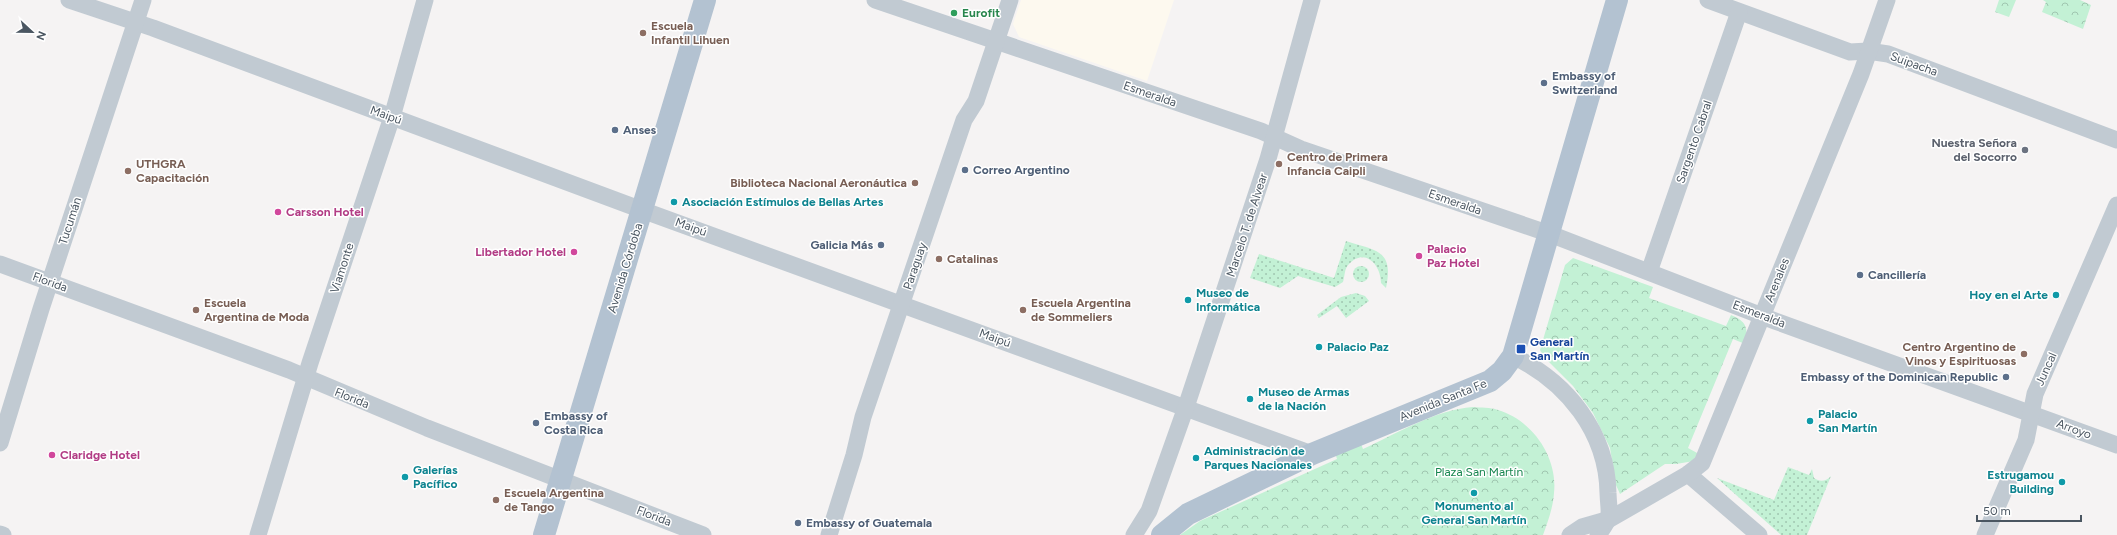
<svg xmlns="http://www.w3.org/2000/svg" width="2117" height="535" viewBox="0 0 2117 535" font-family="Figtree,sans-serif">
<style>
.commercial{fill:#fdf9ef}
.grass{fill:url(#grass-dots)}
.park{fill:url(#park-crowns)}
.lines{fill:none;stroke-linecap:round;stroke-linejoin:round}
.minor{stroke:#c1cad2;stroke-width:17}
.major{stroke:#b3c2d1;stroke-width:22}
.leisure-dot{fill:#2e9e5b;stroke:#fff;stroke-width:1.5}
.education-dot{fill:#8d6e63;stroke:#fff;stroke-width:1.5}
.service-dot{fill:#5c6f8a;stroke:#fff;stroke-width:1.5}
.worship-dot{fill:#6b7280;stroke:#fff;stroke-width:1.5}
.culture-dot{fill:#0f9aa8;stroke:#fff;stroke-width:1.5}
.hotel-dot{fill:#d1479c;stroke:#fff;stroke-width:1.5}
.transit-dot{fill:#1a4fb4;stroke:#fff;stroke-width:1.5}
.labels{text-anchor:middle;stroke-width:3;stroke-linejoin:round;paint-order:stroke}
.leisure-label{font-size:12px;font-weight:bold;fill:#27864d;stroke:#fff;text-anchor:start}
.education-label{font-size:12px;font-weight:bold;fill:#785e54;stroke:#fff;text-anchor:start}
.street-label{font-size:12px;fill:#4a5661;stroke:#fff}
.service-label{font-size:12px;font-weight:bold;fill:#4e5e75;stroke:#fff;text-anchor:start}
.worship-label{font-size:12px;font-weight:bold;fill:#5b616d;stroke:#fff;text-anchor:end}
.culture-label{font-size:12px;font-weight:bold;fill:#0d838f;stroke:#fff;text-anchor:start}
.hotel-label{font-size:12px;font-weight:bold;fill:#b23c85;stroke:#fff;text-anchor:start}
.transit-label{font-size:12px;font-weight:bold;fill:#164399;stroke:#fff;text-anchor:start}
.park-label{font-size:12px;fill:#17864f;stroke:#fff}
</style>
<defs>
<pattern id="grass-dots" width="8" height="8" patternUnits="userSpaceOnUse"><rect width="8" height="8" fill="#c3f1d5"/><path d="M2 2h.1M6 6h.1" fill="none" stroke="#a0c6b0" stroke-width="1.8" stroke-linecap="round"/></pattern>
<pattern id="park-crowns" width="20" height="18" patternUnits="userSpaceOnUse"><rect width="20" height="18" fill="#c3f1d5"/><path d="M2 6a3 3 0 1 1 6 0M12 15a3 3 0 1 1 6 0" fill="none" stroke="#a0c6b0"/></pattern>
</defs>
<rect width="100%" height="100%" fill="#f5f3f3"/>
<!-- commercial -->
<polygon class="commercial" points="1021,0 1174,0 1147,81 1019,37 1013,24"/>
<!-- grass -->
<g class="grass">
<path d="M1346 241C1377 251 1394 250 1386 288L1381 283C1381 265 1365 247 1349 264 1344 269 1345 276 1343 282L1335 287 1298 276 1280 288 1250 278 1259 254 1334 278Z"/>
<circle cx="1361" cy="274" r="8"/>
<polygon points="1356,293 1365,296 1369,301 1346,318 1337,306 1319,318 1317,315 1341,297"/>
<path d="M1788 467 1809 475 1812 469 1814 478C1820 482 1825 482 1831 476L1807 535H1781L1717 478 1774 500Z"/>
</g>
<!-- park -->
<g class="park">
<polygon points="1999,0 2016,0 2009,17 1995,12"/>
<polygon points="2043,0 2080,0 2091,5 2083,29 2042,12 2046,2"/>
<path d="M1573 258 1653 287 1649 298 1726 326 1731 315C1746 321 1749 328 1745 344L1733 339 1688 448 1699 454 1694 461 1676 464H1665L1620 494 1616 485 1610 448 1593 413 1573 386 1544 357 1540 350 1565 265Z"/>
<path d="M1473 407C1481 408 1490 407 1498 410 1532 420 1558 457 1554 493 1553 508 1548 521 1543 535H1180L1200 521 1337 459 1334 449 1359 439 1363 449C1398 433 1435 410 1473 407Z"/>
</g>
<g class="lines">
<!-- minor -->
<g class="minor">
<polyline points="69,0 153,28 642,210 1312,454"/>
<polyline points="875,0 1261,131 1301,149 1550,234 1775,321 2117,445"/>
<polyline points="1708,0 1850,52 1868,51 1888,54 2117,140"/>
<polyline points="0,264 289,370 427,428 703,535"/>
<polyline points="1649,272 1739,12"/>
<path d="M1513 356C1567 382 1607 432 1608 493 1609 518 1613 514 1598 535"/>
<polyline points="0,443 41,309 143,0"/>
<polyline points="1688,474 1759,535"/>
<polyline points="0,534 3,535"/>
<polyline points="258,535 310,363 392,117 425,0"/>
<polyline points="829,535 854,455 863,417 964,120 976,101 1010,0"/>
<polyline points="1134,535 1149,511 1186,407 1268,159 1312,0"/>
<polyline points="1570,535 1582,527 1610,519 1688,474 1702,463 1861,74 1887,0"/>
<polyline points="1985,535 2026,440 2035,394 2117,205"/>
</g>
<!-- major -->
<g class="major">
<polyline points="544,535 705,0"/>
<polyline points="1162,535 1188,514 1312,454 1490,381 1502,371 1513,356 1617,0"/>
</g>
</g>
<!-- markers -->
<circle class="leisure-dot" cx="954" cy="13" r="4"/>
<g class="education-dot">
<circle cx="643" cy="33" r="4"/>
<circle cx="1279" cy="164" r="4"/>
<circle cx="128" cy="171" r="4"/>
<circle cx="915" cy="183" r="4"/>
<circle cx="939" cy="259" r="4"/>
<circle cx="196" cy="310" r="4"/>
<circle cx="1023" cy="310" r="4"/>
<circle cx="2024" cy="354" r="4"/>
<circle cx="496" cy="500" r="4"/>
</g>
<g class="service-dot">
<circle cx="1544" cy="83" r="4"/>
<circle cx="615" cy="130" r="4"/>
<circle cx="965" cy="170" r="4"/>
<circle cx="881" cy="245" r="4"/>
<circle cx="1860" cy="275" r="4"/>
<circle cx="2006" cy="377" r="4"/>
<circle cx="536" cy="423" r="4"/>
<circle cx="798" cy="523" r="4"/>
</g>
<circle class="worship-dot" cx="2025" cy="150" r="4"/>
<g class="culture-dot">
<circle cx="674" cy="202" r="4"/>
<circle cx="2056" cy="295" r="4"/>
<circle cx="1188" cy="300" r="4"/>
<circle cx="1319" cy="347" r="4"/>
<circle cx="1250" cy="399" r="4"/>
<circle cx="1810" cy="421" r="4"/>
<circle cx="1196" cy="458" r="4"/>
<circle cx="405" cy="477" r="4"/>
<circle cx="2062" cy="482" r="4"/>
<circle cx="1474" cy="493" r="4"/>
</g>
<g class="hotel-dot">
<circle cx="278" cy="212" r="4"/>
<circle cx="574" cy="252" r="4"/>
<circle cx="1419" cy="256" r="4"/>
<circle cx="52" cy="455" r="4"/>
</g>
<rect class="transit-dot" x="1516" y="344" width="10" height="10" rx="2"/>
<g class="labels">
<!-- leisure labels -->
<g class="leisure-label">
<text x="962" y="17">Eurofit</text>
</g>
<!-- education labels -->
<g class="education-label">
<text x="651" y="30">Escuela<tspan x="651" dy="14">Infantil Lihuen</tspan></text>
<text x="1287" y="161">Centro de Primera<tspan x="1287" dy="14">Infancia Caipli</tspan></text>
<text x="136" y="168">UTHGRA<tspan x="136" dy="14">Capacitación</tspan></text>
<text x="907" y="187" text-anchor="end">Biblioteca Nacional Aeronáutica</text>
<text x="947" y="263">Catalinas</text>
<text x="204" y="307">Escuela<tspan x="204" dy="14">Argentina de Moda</tspan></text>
<text x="1031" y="307">Escuela Argentina<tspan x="1031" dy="14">de Sommeliers</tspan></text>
<text x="2016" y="351" text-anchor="end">Centro Argentino de<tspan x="2016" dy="14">Vinos y Espirituosas</tspan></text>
<text x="504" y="497">Escuela Argentina<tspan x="504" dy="14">de Tango</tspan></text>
</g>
<!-- street labels -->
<g class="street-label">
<text transform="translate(1914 64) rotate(20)" y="4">Suipacha</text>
<text transform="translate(1150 94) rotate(19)" y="4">Esmeralda</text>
<text transform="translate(386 115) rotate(20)" y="4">Maipú</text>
<text transform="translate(1694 142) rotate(-71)" y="4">Sargento Cabral</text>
<text transform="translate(1455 202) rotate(19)" y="4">Esmeralda</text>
<text transform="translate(70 221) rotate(-72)" y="4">Tucumán</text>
<text transform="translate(1247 225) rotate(-72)" y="4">Marcelo T. de Alvear</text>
<text transform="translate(691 227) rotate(20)" y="4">Maipú</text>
<text transform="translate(915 266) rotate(-71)" y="4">Paraguay</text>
<text transform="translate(342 268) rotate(-72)" y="4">Viamonte</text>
<text transform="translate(625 268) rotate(-73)" y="4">Avenida Córdoba</text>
<text transform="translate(1777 280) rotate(-68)" y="4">Arenales</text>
<text transform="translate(50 282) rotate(20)" y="4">Florida</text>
<text transform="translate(1759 314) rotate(21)" y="4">Esmeralda</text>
<text transform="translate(995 338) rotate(20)" y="4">Maipú</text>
<text transform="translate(2046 369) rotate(-66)" y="4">Juncal</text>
<text transform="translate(352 398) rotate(22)" y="4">Florida</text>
<text transform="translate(1443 400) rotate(-22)" y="4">Avenida Santa Fe</text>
<text transform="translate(2074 429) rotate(20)" y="4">Arroyo</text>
<text transform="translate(654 516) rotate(21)" y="4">Florida</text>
</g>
<!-- service labels -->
<g class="service-label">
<text x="1552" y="80">Embassy of<tspan x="1552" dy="14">Switzerland</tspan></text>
<text x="623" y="134">Anses</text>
<text x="973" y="174">Correo Argentino</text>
<text x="873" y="249" text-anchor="end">Galicia Más</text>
<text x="1868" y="279">Cancillería</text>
<text x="1998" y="381" text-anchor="end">Embassy of the Dominican Republic</text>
<text x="544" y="420">Embassy of<tspan x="544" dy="14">Costa Rica</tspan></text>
<text x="806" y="527">Embassy of Guatemala</text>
</g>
<!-- worship labels -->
<g class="worship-label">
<text x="2017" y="147">Nuestra Señora<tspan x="2017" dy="14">del Socorro</tspan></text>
</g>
<!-- culture labels -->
<g class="culture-label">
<text x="682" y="206">Asociación Estímulos de Bellas Artes</text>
<text x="1196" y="297">Museo de<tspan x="1196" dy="14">Informática</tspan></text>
<text x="2048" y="299" text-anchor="end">Hoy en el Arte</text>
<text x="1327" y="351">Palacio Paz</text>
<text x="1258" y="396">Museo de Armas<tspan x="1258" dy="14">de la Nación</tspan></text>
<text x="1818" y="418">Palacio<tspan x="1818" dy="14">San Martín</tspan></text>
<text x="1204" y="455">Administración de<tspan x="1204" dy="14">Parques Nacionales</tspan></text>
<text x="413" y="474">Galerías<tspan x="413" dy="14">Pacífico</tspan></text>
<text x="2054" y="479" text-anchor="end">Estrugamou<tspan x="2054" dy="14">Building</tspan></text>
<text x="1474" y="510" text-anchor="middle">Monumento al<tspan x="1474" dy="14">General San Martín</tspan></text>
</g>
<!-- hotel labels -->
<g class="hotel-label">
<text x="286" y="216">Carsson Hotel</text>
<text x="1427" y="253">Palacio<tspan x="1427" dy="14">Paz Hotel</tspan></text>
<text x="566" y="256" text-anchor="end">Libertador Hotel</text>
<text x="60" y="459">Claridge Hotel</text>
</g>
<!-- transit labels -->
<g class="transit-label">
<text x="1530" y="346">General<tspan x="1530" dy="14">San Martín</tspan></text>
</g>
<!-- park labels -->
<g class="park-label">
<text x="1479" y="476">Plaza San Martín</text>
</g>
</g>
<!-- north arrow -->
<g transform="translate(32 32) rotate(112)" stroke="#ffffff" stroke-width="3" paint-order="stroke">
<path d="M0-3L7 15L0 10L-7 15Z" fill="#4a5661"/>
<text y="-6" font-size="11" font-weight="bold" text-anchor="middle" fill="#4a5661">N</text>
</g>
<!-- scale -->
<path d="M1977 515v6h104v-6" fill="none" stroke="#4a5661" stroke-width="2"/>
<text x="1983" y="515" font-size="12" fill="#4a5661" stroke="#ffffff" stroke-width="3" paint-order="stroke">50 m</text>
</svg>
